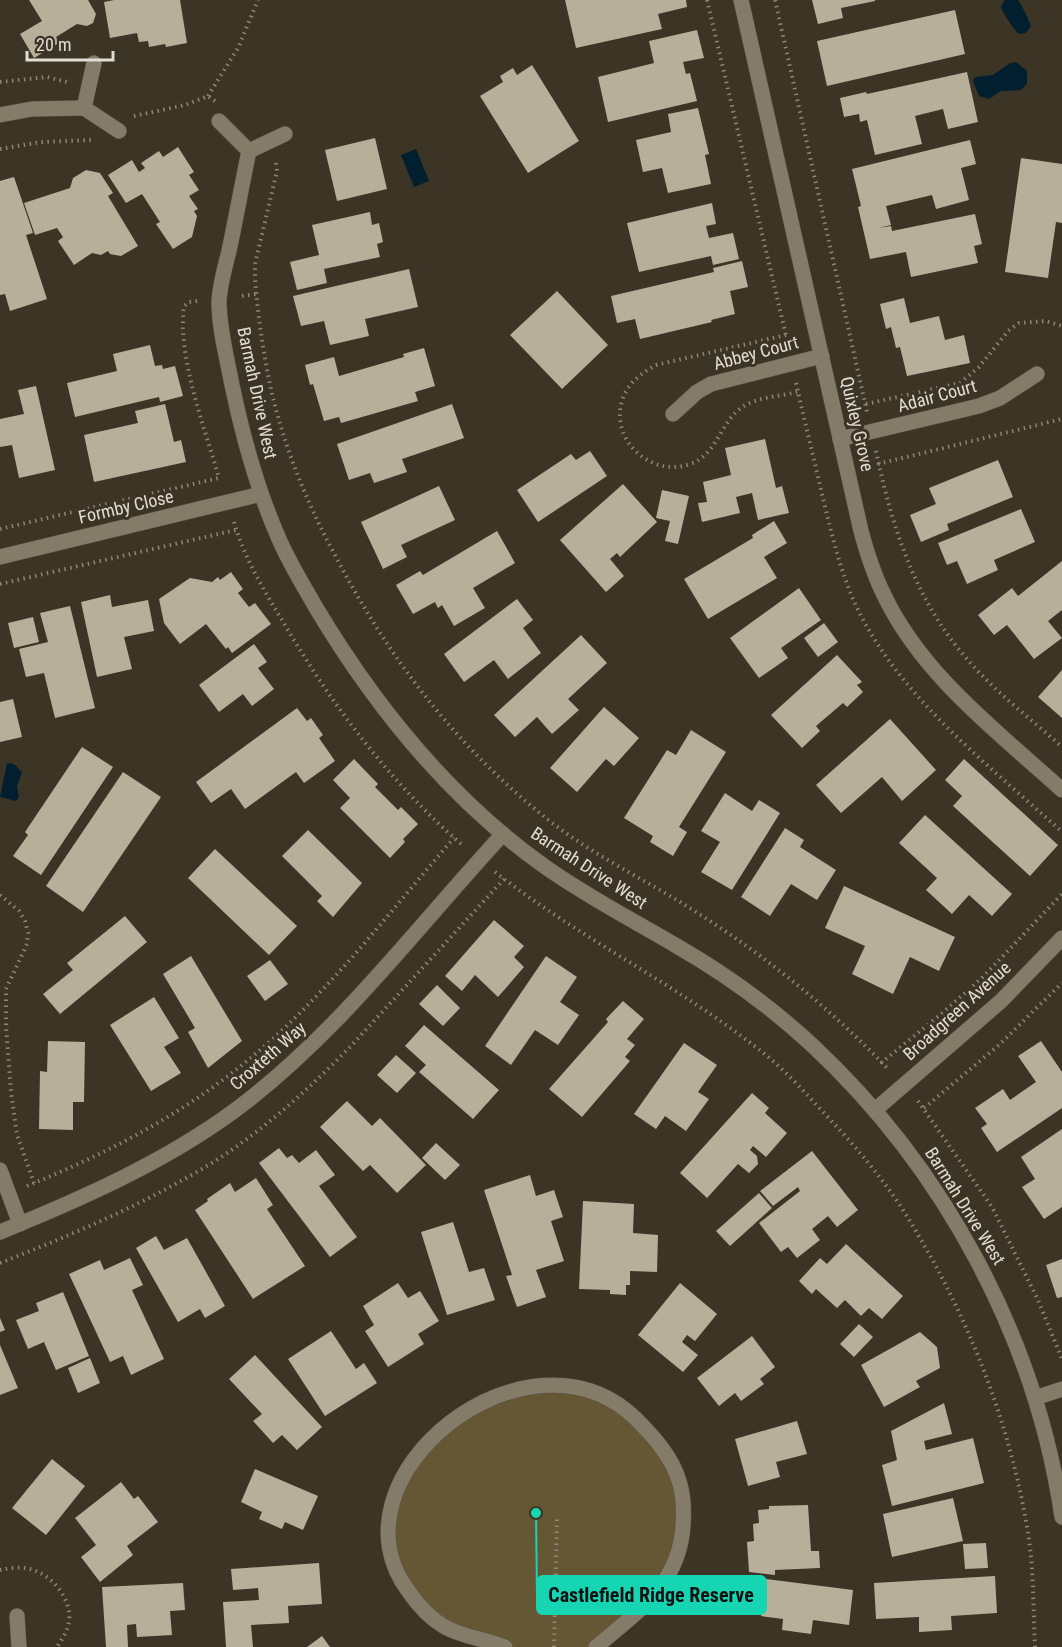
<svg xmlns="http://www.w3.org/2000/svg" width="1062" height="1647" viewBox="0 0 1062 1647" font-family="'Roboto Condensed',sans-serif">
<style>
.green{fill:#665734}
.water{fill:#011f2f}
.building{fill:#b8af9b}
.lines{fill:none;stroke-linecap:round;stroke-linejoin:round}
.minor-casing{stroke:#585244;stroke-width:16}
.path{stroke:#8d877a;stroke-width:4;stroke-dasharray:1.5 4.5;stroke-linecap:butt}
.minor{stroke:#847b69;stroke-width:15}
.labels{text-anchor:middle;stroke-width:6;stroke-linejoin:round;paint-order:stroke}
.street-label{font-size:18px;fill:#e2ddd3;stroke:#3c3424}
.leader{fill:none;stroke:#16d5b3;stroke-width:2}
.callout-dot{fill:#16d5b3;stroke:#3c3424;stroke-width:2}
.callout{fill:#16d5b3;stroke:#16d5b3;stroke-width:2}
.callout-label{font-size:20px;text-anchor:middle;font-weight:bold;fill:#111}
</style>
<rect width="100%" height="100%" fill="#3c3424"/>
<!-- green -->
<polygon class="green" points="567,1385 630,1413 683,1491 673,1568 596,1647 505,1647 444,1627 392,1560 400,1480 479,1404"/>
<!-- water -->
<g class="water">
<path d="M1005 0H1018C1021 3 1029 21 1031 26L1026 33 1019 34C1014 30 1001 11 1001 6Z"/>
<polygon points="1016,62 1027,71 1027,84 1021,90 1001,91 989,99 979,96 973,81 975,77 993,75 1010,63"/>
<polygon points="416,149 429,181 414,187 401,155"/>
<polygon points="7,763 14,764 22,772 17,786 19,797 16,801 0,797"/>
</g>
<!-- building -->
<g class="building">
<polygon points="29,0 88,0 96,14 93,23 87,26 77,24 56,37 59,43 34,58 20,34 42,21"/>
<polygon points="114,0 180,0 187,43 166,47 165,44 149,47 148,41 139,42 137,33 110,38 104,2"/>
<polygon points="565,0 686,0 687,7 658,14 662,29 576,48"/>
<polygon points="812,0 875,0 875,1 841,8 843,18 818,24"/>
<polygon points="955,10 965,54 827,86 817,41"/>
<polygon points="697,30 704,58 683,62 686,74 690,73 697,101 608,122 598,77 654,63 649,41"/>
<polygon points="532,65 579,141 528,173 480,96 503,82 500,76 513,68 517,75"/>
<polygon points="967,72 978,122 948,129 943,109 915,116 922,144 875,155 867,120 860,122 859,114 844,117 840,98 866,92 867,94"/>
<polygon points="698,108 709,154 705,155 711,184 668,193 662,168 643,172 636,140 671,132 668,114"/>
<polygon points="375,138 387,189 337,201 325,150"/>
<polygon points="970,140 976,164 961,168 969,200 936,209 932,195 886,206 891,225 878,228 891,226 892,231 975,214 982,244 974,246 978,263 911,277 906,252 870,259 858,207 861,206 852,169"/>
<polygon points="178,147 194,172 189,175 199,190 189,196 198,209 194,211 197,216 192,237 173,249 156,224 160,222 142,194 126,203 108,175 132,160 139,172 145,168 141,163 159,151 163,157"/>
<polygon points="1021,158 1062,164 1062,223 1056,222 1048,278 1005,272"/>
<polygon points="86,170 100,173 113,193 108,196 138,246 121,256 110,254 108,251 101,255 92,253 74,265 58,241 63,237 57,228 35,235 24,203 70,188 73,178"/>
<polygon points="14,177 33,233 26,235 47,299 10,311 5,294 0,295 0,181"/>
<polygon points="712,203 716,224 706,226 709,238 733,233 739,259 713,265 711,256 639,272 627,223"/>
<polygon points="370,212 372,225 379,223 383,242 377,244 380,257 324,269 327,283 297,290 290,262 319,255 312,225"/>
<polygon points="742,261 748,287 730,291 735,314 711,320 712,322 640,339 635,319 617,323 611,296 714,272 713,268"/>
<polygon points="409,269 418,307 365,319 369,336 330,345 324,321 301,326 293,296"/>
<polygon points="557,291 608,345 562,389 510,335"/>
<polygon points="904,298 910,323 939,316 945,340 964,335 970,363 907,376 900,347 896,348 891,327 886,329 880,304"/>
<polygon points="150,345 155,366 162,365 163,369 175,366 183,396 160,402 159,397 75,417 67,383 117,371 113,354"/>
<polygon points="424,348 435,386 415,392 418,401 341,423 339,417 324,421 313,384 310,385 305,365 334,357 339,376 404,357 403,354"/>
<polygon points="36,386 55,470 19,478 12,445 0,447 0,419 24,414 18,390"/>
<polygon points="165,404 174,442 181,440 186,462 94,482 84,435 138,423 135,411"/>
<polygon points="452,404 464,438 402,459 407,472 374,483 370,473 349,480 337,444"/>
<polygon points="765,439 776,488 782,486 789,513 758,520 752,493 736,497 740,513 702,522 698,503 707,502 703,482 731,475 725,448"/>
<polygon points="590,451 607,476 538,522 517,490 571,454 576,460"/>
<polygon points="998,460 1013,497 947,524 949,530 921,542 910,515 936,504 929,488"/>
<polygon points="623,484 657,522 620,557 617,553 610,559 624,576 606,592 560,540"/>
<polygon points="439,486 455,520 401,545 407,557 383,569 361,522"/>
<polygon points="662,490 689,496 678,544 665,541 670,521 656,518"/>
<polygon points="1021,509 1035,542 994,560 998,570 967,584 957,561 947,565 938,543"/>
<polygon points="774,521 787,543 764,557 777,578 708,619 684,579 753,538 752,535"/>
<polygon points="497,531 515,563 473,588 485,608 454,626 442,605 438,608 435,602 413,614 396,585 420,571 423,575"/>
<polygon points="1062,561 1062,610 1048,621 1062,638 1034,659 1007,625 994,635 978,615 1012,588 1018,596"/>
<polygon points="231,572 243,589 238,593 249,607 255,603 271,624 232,653 228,647 226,649 206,624 180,644 164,623 159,599 190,578 212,582 218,577 220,580"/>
<polygon points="799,588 821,620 781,648 788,658 759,678 730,638"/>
<polygon points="110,595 112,607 148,600 154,631 124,637 132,669 97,677 81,602"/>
<polygon points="517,599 533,620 523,628 541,653 508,679 494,660 464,682 444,654"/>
<polygon points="70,606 95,708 55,718 44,673 26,677 19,649 48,642 40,613"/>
<polygon points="33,617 39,642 14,648 8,623"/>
<polygon points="824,623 838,642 818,657 804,638"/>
<polygon points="581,635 607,663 568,699 579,710 552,734 537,717 515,737 494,715"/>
<polygon points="254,644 267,662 258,668 274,689 252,706 243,694 219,712 199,685"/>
<polygon points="837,655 862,682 857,685 863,692 847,707 843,703 816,726 820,731 802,748 771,715"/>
<polygon points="1062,670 1062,718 1038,697"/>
<polygon points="13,699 22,737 0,742 0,702"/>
<polygon points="604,707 639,738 614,766 606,759 577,792 550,768"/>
<polygon points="297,708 307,721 311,718 323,735 319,738 335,761 304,783 296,772 245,809 231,789 211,803 196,782"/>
<polygon points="890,719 936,770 902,801 882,777 841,813 816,785"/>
<polygon points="691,730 726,752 679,827 687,832 673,856 650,842 653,836 624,818 667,750 676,755"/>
<polygon points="82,747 113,767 41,875 13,856 28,835 25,832"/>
<polygon points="354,759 378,784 375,787 398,810 401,807 418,824 403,839 405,842 390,858 340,808 350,798 333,780"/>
<polygon points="964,759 1058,845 1030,876 953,806 962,796 945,780"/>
<polygon points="123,772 161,797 83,912 46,886"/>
<polygon points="725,793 752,811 759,800 780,813 732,890 701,872 720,842 701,831"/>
<polygon points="925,815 1012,894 992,916 969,895 952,914 926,890 937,878 899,843"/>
<polygon points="785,828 804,840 800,847 836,870 817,900 791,884 770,916 741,897"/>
<polygon points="308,830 362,883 333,917 317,901 322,896 282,856"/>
<polygon points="215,849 297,926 269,955 188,878"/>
<polygon points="844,886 955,937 939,971 910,957 893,994 852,974 865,946 825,928"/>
<polygon points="125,916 147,942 60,1014 43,994 73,970 67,963"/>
<polygon points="494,920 524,946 514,957 524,967 498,997 475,975 462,991 445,976"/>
<polygon points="191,956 242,1041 208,1068 188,1032 195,1028 163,974"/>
<polygon points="546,956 577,977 560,1002 579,1015 558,1045 535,1030 511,1065 485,1046"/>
<polygon points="270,960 288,984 265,1001 247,976"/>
<polygon points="437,985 460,1008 443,1026 419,1004"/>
<polygon points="154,997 179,1038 164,1047 181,1073 151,1091 110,1025"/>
<polygon points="623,1001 644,1019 627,1039 635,1045 625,1057 630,1061 582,1117 549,1089 608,1022 606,1019"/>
<polygon points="424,1025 499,1090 473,1119 419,1072 426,1065 405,1046"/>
<polygon points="48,1041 85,1042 84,1102 73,1102 73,1130 39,1129 40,1071 47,1072"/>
<polygon points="1041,1041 1062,1072 1062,1108 997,1152 981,1128 987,1124 975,1108 1003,1089 1010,1100 1036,1082 1018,1056"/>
<polygon points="684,1043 717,1065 698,1092 709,1099 686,1131 665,1116 656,1129 634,1114"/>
<polygon points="396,1055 416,1073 397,1093 377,1075"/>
<polygon points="752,1093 769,1108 765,1113 787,1133 766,1157 753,1146 750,1150 757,1156 758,1164 749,1173 738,1164 707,1198 680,1173"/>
<polygon points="347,1101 372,1126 380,1118 426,1165 397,1193 370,1165 363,1171 320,1127"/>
<polygon points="1062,1129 1062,1207 1044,1219 1022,1187 1035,1179 1021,1157"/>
<polygon points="436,1143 460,1165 445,1180 422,1158"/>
<polygon points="279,1148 287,1158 292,1155 299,1163 316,1150 335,1175 319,1186 357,1237 330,1257 259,1163"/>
<polygon points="812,1151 858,1210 837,1227 828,1216 812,1229 820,1240 797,1258 788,1247 781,1252 759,1223 800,1191 798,1187 773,1206 760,1191"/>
<polygon points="530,1175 536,1196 554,1190 563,1217 551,1221 564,1261 536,1270 546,1297 517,1307 506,1276 512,1275 484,1190"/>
<polygon points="256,1178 273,1205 267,1209 305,1266 253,1299 195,1210 208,1201 207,1199 230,1183 235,1192"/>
<polygon points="759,1193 772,1208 730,1246 716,1231"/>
<polygon points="583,1201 634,1204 633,1233 658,1235 657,1272 630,1271 630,1285 626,1285 626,1295 610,1294 610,1290 579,1289"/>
<polygon points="453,1222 469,1272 484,1268 495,1300 447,1315 421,1232"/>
<polygon points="156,1236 164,1250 187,1238 225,1306 205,1318 200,1309 178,1322 136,1248"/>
<polygon points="846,1244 903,1296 882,1319 869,1308 861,1316 845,1300 837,1308 816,1289 812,1294 799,1281 820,1258 827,1264"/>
<polygon points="130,1258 143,1285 132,1290 164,1359 131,1375 123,1356 110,1362 69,1274 100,1260 104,1270"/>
<polygon points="1062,1259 1062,1297 1057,1298 1046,1265"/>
<polygon points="398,1283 408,1298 420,1291 439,1321 418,1334 424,1344 388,1367 365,1331 374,1325 363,1306"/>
<polygon points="680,1283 717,1314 695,1341 687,1335 682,1342 698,1355 683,1372 638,1335"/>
<polygon points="63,1292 89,1356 56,1370 44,1342 28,1349 16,1320 39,1311 36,1303"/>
<polygon points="0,1318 5,1330 0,1332"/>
<polygon points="859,1324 873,1337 854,1357 840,1344"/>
<polygon points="331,1331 356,1369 364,1363 377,1383 325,1416 288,1359"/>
<polygon points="920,1332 937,1347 940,1368 916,1381 920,1387 884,1407 861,1365"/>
<polygon points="752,1336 775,1367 760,1379 764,1384 741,1401 735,1393 719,1406 697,1378"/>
<polygon points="0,1345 18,1388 0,1395"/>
<polygon points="255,1355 322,1427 297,1450 282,1435 273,1443 253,1421 262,1414 229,1379"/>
<polygon points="90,1358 100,1383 78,1393 68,1368"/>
<polygon points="944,1403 952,1434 924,1441 926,1450 973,1438 984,1483 892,1506 882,1465 897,1460 891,1431"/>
<polygon points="797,1421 807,1454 776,1462 780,1477 748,1486 735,1439"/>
<polygon points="52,1459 85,1486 46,1535 12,1508"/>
<polygon points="255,1469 318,1496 303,1530 285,1522 282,1529 259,1519 262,1512 241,1502"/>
<polygon points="121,1482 134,1499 138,1496 158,1522 127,1546 133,1555 100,1582 81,1557 96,1545 75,1518"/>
<polygon points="953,1498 963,1541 892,1557 883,1514"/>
<polygon points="808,1505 811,1551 819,1551 820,1568 775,1570 775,1575 749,1572 747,1542 754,1541 753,1524 759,1523 758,1510 769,1509 769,1506"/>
<polygon points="986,1543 988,1568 965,1569 963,1544"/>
<polygon points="319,1563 322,1604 288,1606 289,1623 251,1625 253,1647 226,1647 223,1602 259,1600 258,1588 233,1590 231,1569"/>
<polygon points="995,1576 997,1613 951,1616 952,1630 919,1632 919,1617 876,1619 874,1583"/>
<polygon points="766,1579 853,1590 849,1625 813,1620 811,1634 782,1630 783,1619 761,1616"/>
<polygon points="183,1583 185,1610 170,1611 172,1635 137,1637 136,1624 127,1625 128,1647 106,1647 102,1587"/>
<polygon points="322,1636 330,1647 307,1647"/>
</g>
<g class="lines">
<!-- minor casing -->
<g class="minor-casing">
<g id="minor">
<path d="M741 0 861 531C867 553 874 575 884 595 922 675 998 732 1062 790"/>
<polyline points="94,63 84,108 119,131"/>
<polyline points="0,115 32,109 84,108"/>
<polyline points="219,121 249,151 285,134"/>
<path d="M249 151C242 184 236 218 229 251 225 267 220 284 219 301 219 329 227 358 232 385 243 438 257 489 279 539 289 562 303 585 315 606 374 705 450 799 544 866 586 896 631 919 675 945 724 973 771 1007 812 1045 944 1168 1036 1338 1062 1517"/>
<polyline points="673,414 697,392 711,384 822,356"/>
<polyline points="840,439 979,406 1000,398 1037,374"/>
<polyline points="0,557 261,494"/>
<polyline points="875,1110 1001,1001 1062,938"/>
<polyline points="0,1170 20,1224"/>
<path d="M0 1232C81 1199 163 1163 234 1111 338 1034 416 928 503 834"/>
<polyline points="1035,1398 1062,1389"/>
<polyline points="17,1616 19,1647"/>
<path d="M505 1647C485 1639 463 1637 445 1627 431 1619 418 1605 409 1592 322 1477 529 1314 636 1419 654 1437 672 1457 679 1481 684 1496 684 1511 683 1526 679 1585 637 1612 596 1647"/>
</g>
</g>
<!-- path -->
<g class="path">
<polyline points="707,0 788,344"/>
<polyline points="775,0 867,412"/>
<polyline points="0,82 47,77 67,82"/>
<polyline points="208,96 238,48 258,0"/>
<polyline points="134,116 185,105 208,96 215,101"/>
<polyline points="0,149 41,142 91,140"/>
<path d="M276 163 277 171 255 264V278C258 318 264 359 273 398 288 459 313 516 343 570 395 667 464 754 551 822 596 857 648 881 696 912 767 957 831 1009 889 1070"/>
<polyline points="242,296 256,294"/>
<path d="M197 301 189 302 184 306C177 357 205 428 219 478"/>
<path d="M786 335 656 365C641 373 627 384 622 401 610 440 651 478 690 464 717 455 720 423 741 408 756 397 781 396 798 392"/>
<path d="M796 383C804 419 813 454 821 490 831 531 840 573 859 612 905 702 989 765 1062 832"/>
<polyline points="866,404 960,383 979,367 1008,331 1019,323 1046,321 1062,326"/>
<path d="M876 451C892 527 915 600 967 659 995 692 1030 718 1062 747"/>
<polyline points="878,464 1062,419"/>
<path d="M234 522C244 557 263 589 282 620 331 704 389 781 462 845"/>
<polyline points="0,529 219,478"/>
<polyline points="0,584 236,530"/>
<path d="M495 872C578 937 674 983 757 1048 781 1066 802 1089 822 1111 845 1135 867 1160 887 1187 904 1209 918 1235 932 1259 978 1343 1011 1433 1027 1527 1034 1566 1033 1607 1035 1647"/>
<polyline points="0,895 19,911 25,921 28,933 27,944 6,989 6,1026 11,1092 17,1135 34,1183"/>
<polyline points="881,1063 940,1015 982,978 1062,894"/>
<polyline points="918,1101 992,1207 1038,1300 1062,1359"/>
<polyline points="924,1108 999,1045 1062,983"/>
<path d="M27 1186C101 1156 174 1119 237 1069 320 1004 385 917 454 838"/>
<path d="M0 1263C74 1234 147 1203 215 1161 265 1129 310 1088 351 1046L504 879"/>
<path d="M0 1570C10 1568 23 1566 33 1570 53 1576 72 1600 69 1621 68 1631 62 1639 57 1647"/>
<polyline points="554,1647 557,1519"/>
</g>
<!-- minor -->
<use href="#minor" class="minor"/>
</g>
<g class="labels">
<!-- street labels -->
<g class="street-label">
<text transform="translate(756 353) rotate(-15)" y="6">Abbey Court</text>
<text transform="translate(257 393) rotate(78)" y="6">Barmah Drive West</text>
<text transform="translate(937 396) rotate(-15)" y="6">Adair Court</text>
<text transform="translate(857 424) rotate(77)" y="6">Quixley Grove</text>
<text transform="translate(126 507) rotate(-13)" y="6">Formby Close</text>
<text transform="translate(589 868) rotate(33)" y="6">Barmah Drive West</text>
<text transform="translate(957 1011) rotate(-42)" y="6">Broadgreen Avenue</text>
<text transform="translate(268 1056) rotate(-41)" y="6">Croxteth Way</text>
<text transform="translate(965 1206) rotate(58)" y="6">Barmah Drive West</text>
</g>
</g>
<!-- callouts -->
<path class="leader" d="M536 1513L537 1595"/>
<circle class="callout-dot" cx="536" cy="1513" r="6"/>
<rect class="callout" x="537" y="1576" width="229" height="38" rx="6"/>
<g class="callout-label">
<text x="651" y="1602">Castlefield Ridge Reserve</text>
</g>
<!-- scale -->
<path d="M27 51v9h86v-9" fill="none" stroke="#e2ddd3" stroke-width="3"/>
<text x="36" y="51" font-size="18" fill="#e2ddd3" stroke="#3c3424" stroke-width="4.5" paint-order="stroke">20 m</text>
</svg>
